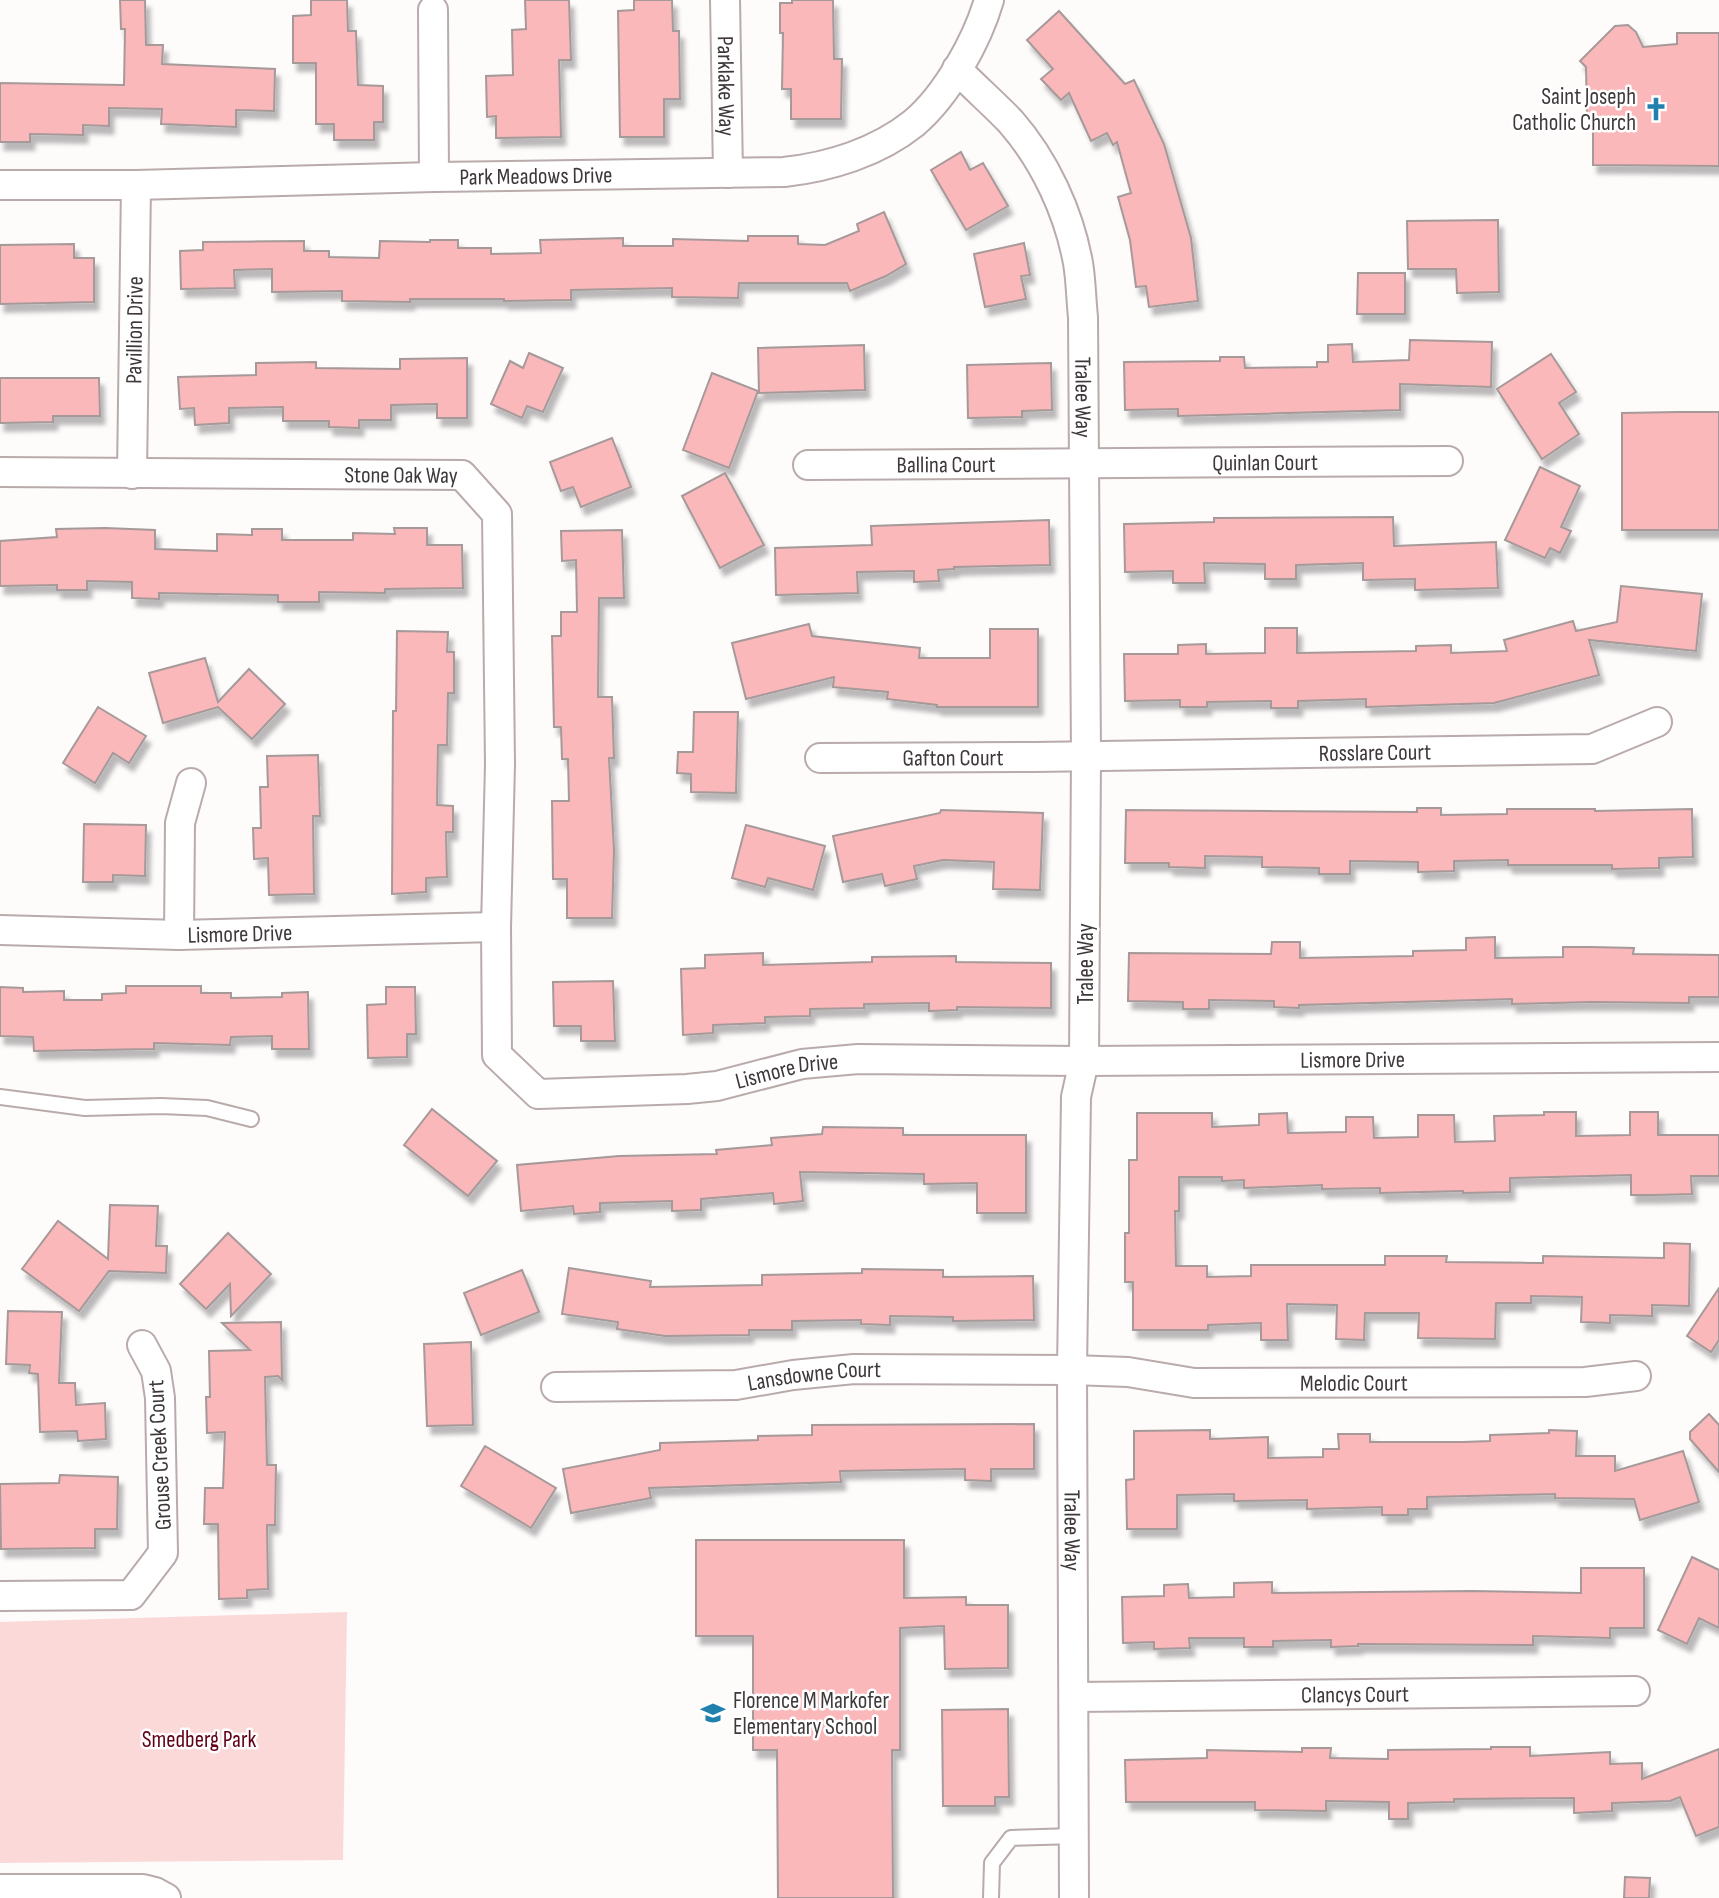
<svg xmlns="http://www.w3.org/2000/svg" width="1719" height="1898" viewBox="0 0 1719 1898" font-family="'Sofia Sans Condensed',sans-serif">
<style>
.green{fill:#fbd9d9}
.building{fill:#fbb8ba;stroke:#a69999;stroke-width:2;filter:url(#shadow)}
.lines{fill:none;stroke-linecap:round;stroke-linejoin:round}
.service-casing{stroke:#b9abab;stroke-width:18}
.minor-casing{stroke:#b9abab;stroke-width:32}
.service{stroke:#fff;stroke-width:14}
.minor{stroke:#fff;stroke-width:28}
.labels{text-anchor:middle;stroke-width:5;stroke-linejoin:round;paint-order:stroke}
.street-label{font-size:23px;fill:#3e3839;stroke:#fff}
.poi-label{font-size:23px;fill:#3e3839;stroke:#fff;text-anchor:end}
.park-label{font-size:23px;fill:#620018;stroke:#fff}
</style>
<defs>
<filter id="shadow"><feDropShadow dx="4.5" dy="8" stdDeviation="2" flood-color="#0004"/></filter>
</defs>
<rect width="100%" height="100%" fill="#fefbfb"/>
<!-- green -->
<polygon class="green" points="347,1612 343,1860 0,1863 0,1622"/>
<!-- building -->
<g class="building">
<polygon points="120,0 145,0 146,45 163,45 162,64 275,69 274,111 236,110 236,127 161,124 162,109 109,108 109,126 83,125 83,135 30,134 30,142 0,142 0,83 124,85 125,29 121,29"/>
<polygon points="311,0 347,0 348,31 356,31 358,85 383,86 383,122 374,122 374,140 334,140 334,124 316,124 316,63 293,63 293,16 311,15"/>
<polygon points="525,0 569,0 571,60 559,60 561,137 496,138 496,116 487,117 486,76 513,75 512,30 526,29"/>
<polygon points="634,0 672,0 673,31 679,31 680,99 664,99 664,137 620,137 618,11 634,10"/>
<polygon points="792,0 833,0 834,59 842,59 841,119 791,119 791,89 782,89 783,33 780,33 780,3 792,3"/>
<polygon points="1059,11 1125,84 1134,80 1164,144 1191,238 1198,301 1149,307 1146,286 1136,287 1130,240 1118,197 1131,193 1117,142 1113,145 1107,133 1091,141 1069,93 1061,100 1041,79 1053,69 1027,40"/>
<polygon points="1628,25 1636,32 1643,47 1677,44 1677,33 1719,33 1719,166 1593,165 1593,117 1587,117 1586,67 1580,61 1615,26"/>
<polygon points="961,152 970,170 983,163 1008,206 966,230 931,170"/>
<polygon points="884,212 906,264 886,276 850,291 847,283 739,283 738,298 672,297 672,288 571,290 571,300 504,301 504,299 410,299 410,302 342,301 342,291 272,292 272,269 234,270 235,288 181,289 180,251 203,250 203,242 304,241 304,251 329,251 329,257 379,258 380,241 430,242 430,240 458,240 458,248 491,248 491,254 541,253 540,240 623,238 623,246 673,246 673,239 748,241 748,236 798,236 798,244 825,245 859,231 857,224"/>
<polygon points="1498,220 1499,292 1457,293 1456,269 1408,269 1407,221"/>
<polygon points="1024,243 1030,275 1021,276 1026,299 985,307 974,254"/>
<polygon points="74,244 74,258 94,258 94,302 0,304 0,245"/>
<polygon points="1358,273 1405,273 1405,314 1357,314"/>
<polygon points="1410,340 1492,342 1491,387 1400,384 1400,410 1178,416 1178,409 1125,410 1124,362 1220,361 1220,357 1244,357 1245,368 1317,367 1317,362 1328,362 1328,345 1352,344 1353,362 1409,360"/>
<polygon points="864,345 865,390 759,393 758,348"/>
<polygon points="529,353 563,368 543,412 527,406 522,418 491,404 510,361 523,368"/>
<polygon points="1551,354 1576,392 1559,403 1579,434 1542,459 1497,389"/>
<polygon points="467,358 467,418 437,418 437,404 391,405 391,420 359,420 359,428 329,427 329,421 283,421 283,407 229,408 229,423 195,425 194,408 180,409 178,377 256,375 256,363 316,362 316,368 400,369 400,359"/>
<polygon points="1051,363 1052,410 1022,411 1022,417 968,418 967,365"/>
<polygon points="712,373 758,391 729,468 683,450"/>
<polygon points="0,378 99,378 100,416 53,416 53,422 0,423"/>
<polygon points="1678,412 1719,412 1719,530 1622,530 1622,413"/>
<polygon points="612,438 631,487 581,507 573,487 561,491 550,462"/>
<polygon points="1540,467 1580,486 1561,527 1571,531 1560,553 1550,548 1545,558 1505,540"/>
<polygon points="725,473 764,545 720,568 682,496"/>
<polygon points="1393,517 1394,546 1496,542 1498,588 1415,590 1415,579 1363,580 1363,563 1296,565 1296,579 1265,579 1265,564 1204,563 1205,583 1173,583 1173,571 1125,572 1124,524 1214,522 1214,518"/>
<polygon points="1049,520 1050,565 954,567 954,569 938,570 939,581 914,582 914,571 857,572 858,593 776,595 775,548 872,545 871,526"/>
<polygon points="105,528 155,530 155,549 217,551 217,534 252,535 252,529 282,529 282,540 353,540 353,533 395,534 394,528 427,528 427,545 462,545 463,588 385,589 385,593 319,592 319,602 278,602 278,595 159,593 159,599 132,598 132,582 87,581 87,590 57,590 57,585 0,586 0,541 57,537 56,529"/>
<polygon points="622,530 624,598 599,598 598,697 612,697 614,758 609,758 614,850 612,918 567,918 567,879 553,879 552,801 569,801 568,759 562,759 561,727 554,727 552,636 561,636 561,612 577,612 576,560 562,561 561,531"/>
<polygon points="1621,586 1702,594 1696,651 1589,640 1599,675 1494,703 1366,707 1366,699 1298,701 1298,708 1271,708 1271,701 1207,702 1207,707 1180,707 1180,700 1125,701 1124,654 1178,654 1178,645 1206,644 1206,654 1265,653 1265,628 1297,628 1297,653 1416,651 1416,646 1451,645 1451,653 1507,651 1504,640 1573,621 1576,631 1617,622"/>
<polygon points="809,624 812,636 920,648 919,658 990,658 990,629 1038,629 1038,707 937,707 937,705 887,699 888,692 833,687 834,677 746,699 732,643"/>
<polygon points="397,631 448,632 447,652 454,652 454,693 448,693 447,745 438,745 437,805 453,806 453,832 446,832 447,877 426,878 426,892 392,894 393,711 396,711"/>
<polygon points="205,658 218,702 249,669 285,704 252,739 218,707 163,723 149,673"/>
<polygon points="98,707 146,736 129,763 113,753 95,783 63,763"/>
<polygon points="694,712 738,712 736,793 691,792 691,774 677,773 678,752 693,752"/>
<polygon points="318,755 320,816 313,816 314,894 269,895 268,858 254,859 253,828 261,828 260,787 268,787 267,756"/>
<polygon points="1417,808 1441,808 1441,815 1507,814 1507,809 1595,809 1595,811 1692,809 1693,857 1659,858 1659,868 1612,869 1612,865 1508,865 1508,860 1454,861 1454,871 1418,872 1418,862 1350,861 1350,874 1319,874 1319,868 1262,867 1262,857 1205,856 1205,868 1169,867 1169,863 1125,863 1126,810 1417,812"/>
<polygon points="941,810 1043,813 1040,890 993,889 994,862 943,860 914,866 917,879 885,886 882,874 843,882 833,836 940,813"/>
<polygon points="84,824 146,825 145,876 113,875 113,882 83,882"/>
<polygon points="746,825 825,846 813,890 768,878 765,887 732,878"/>
<polygon points="1495,937 1495,958 1563,957 1563,947 1591,947 1634,948 1633,954 1719,955 1719,997 1689,997 1689,1003 1592,1002 1512,1004 1512,999 1299,1005 1299,1008 1274,1007 1274,1001 1209,1000 1209,1009 1183,1009 1183,1002 1128,1001 1129,953 1271,954 1272,942 1300,942 1300,958 1413,956 1413,951 1466,950 1466,938"/>
<polygon points="763,953 763,965 872,962 872,957 956,956 956,962 1051,963 1051,1008 957,1007 957,1010 929,1011 929,1003 864,1004 864,1008 810,1009 810,1016 765,1017 765,1023 713,1025 713,1033 683,1035 681,969 705,968 705,955"/>
<polygon points="613,981 615,1041 581,1041 581,1026 554,1026 553,982"/>
<polygon points="126,986 201,986 201,993 231,993 231,998 282,997 282,993 308,992 309,1049 272,1049 272,1036 231,1037 230,1045 154,1043 154,1049 34,1051 33,1037 0,1036 0,987 23,988 23,992 64,991 64,1000 102,1000 102,994 126,993"/>
<polygon points="386,987 415,987 416,1034 407,1034 407,1057 368,1058 367,1005 386,1004"/>
<polygon points="432,1109 497,1161 468,1196 404,1145"/>
<polygon points="1544,1112 1576,1112 1576,1136 1630,1135 1630,1112 1658,1112 1658,1135 1719,1135 1719,1176 1691,1176 1692,1194 1653,1195 1631,1195 1631,1175 1510,1178 1510,1192 1463,1193 1463,1191 1380,1193 1380,1188 1322,1189 1322,1185 1244,1188 1244,1180 1222,1181 1222,1177 1179,1177 1179,1211 1175,1211 1176,1266 1207,1266 1207,1277 1251,1276 1251,1265 1385,1265 1385,1256 1447,1256 1446,1262 1543,1263 1543,1256 1664,1258 1664,1243 1690,1244 1689,1306 1652,1305 1652,1316 1610,1315 1610,1323 1581,1322 1582,1297 1531,1296 1531,1303 1496,1303 1495,1339 1418,1338 1419,1313 1365,1313 1364,1340 1336,1339 1337,1305 1287,1304 1288,1340 1261,1340 1261,1323 1208,1325 1208,1330 1133,1330 1133,1282 1125,1282 1125,1233 1129,1233 1129,1160 1137,1160 1137,1113 1212,1113 1212,1127 1259,1125 1259,1114 1287,1113 1288,1133 1346,1132 1346,1117 1373,1117 1374,1138 1418,1137 1418,1115 1454,1115 1455,1142 1495,1141 1494,1116 1544,1115"/>
<polygon points="823,1127 903,1128 903,1135 1026,1135 1026,1213 977,1213 977,1183 924,1184 924,1174 800,1172 803,1201 774,1204 773,1193 701,1199 701,1210 672,1211 672,1201 600,1203 600,1212 574,1214 573,1206 521,1211 517,1165 619,1156 717,1154 716,1150 772,1145 771,1138 822,1134"/>
<polygon points="110,1205 158,1206 156,1246 167,1246 166,1273 109,1271 79,1311 22,1269 58,1221 108,1259"/>
<polygon points="228,1233 271,1274 231,1316 230,1284 206,1309 180,1284"/>
<polygon points="569,1268 651,1281 650,1287 762,1285 762,1275 862,1273 862,1269 943,1270 943,1277 1033,1276 1034,1320 953,1321 953,1317 890,1316 890,1325 861,1324 861,1320 792,1321 792,1330 749,1330 749,1335 665,1336 617,1329 618,1322 562,1314"/>
<polygon points="522,1270 539,1312 481,1335 464,1293"/>
<polygon points="1719,1288 1719,1340 1711,1352 1687,1336"/>
<polygon points="8,1311 62,1312 59,1383 75,1383 76,1405 105,1403 106,1439 78,1441 77,1431 40,1432 38,1374 29,1373 30,1365 6,1364"/>
<polygon points="281,1322 282,1380 278,1376 265,1377 267,1465 276,1465 275,1525 267,1525 268,1589 247,1590 247,1598 219,1599 218,1524 204,1524 205,1488 223,1488 225,1432 207,1433 206,1397 210,1397 209,1351 250,1350 222,1323"/>
<polygon points="471,1342 473,1425 427,1426 424,1344"/>
<polygon points="1709,1414 1719,1425 1719,1472 1690,1439 1690,1432"/>
<polygon points="1034,1424 1034,1469 991,1469 991,1481 965,1480 965,1469 840,1471 841,1482 649,1488 651,1498 571,1513 563,1469 660,1450 660,1443 758,1440 758,1436 812,1435 812,1425"/>
<polygon points="1210,1430 1210,1439 1268,1437 1268,1458 1323,1457 1323,1449 1339,1449 1338,1434 1370,1434 1370,1442 1463,1442 1490,1441 1490,1435 1549,1433 1549,1430 1577,1431 1576,1456 1615,1456 1615,1471 1683,1451 1699,1502 1640,1520 1634,1499 1555,1498 1555,1494 1427,1497 1427,1509 1408,1509 1408,1515 1382,1515 1382,1507 1307,1509 1307,1500 1234,1501 1234,1494 1177,1495 1177,1529 1127,1529 1126,1480 1134,1479 1134,1431"/>
<polygon points="485,1446 556,1488 531,1528 461,1486"/>
<polygon points="60,1475 118,1477 117,1529 95,1529 95,1548 1,1549 0,1484 59,1483"/>
<polygon points="696,1540 904,1540 904,1598 966,1597 966,1605 1008,1605 1008,1668 945,1669 944,1626 900,1628 900,1750 892,1750 893,1898 778,1898 777,1750 753,1750 753,1636 696,1636"/>
<polygon points="1692,1557 1719,1570 1719,1628 1699,1618 1687,1644 1658,1630"/>
<polygon points="1581,1568 1644,1568 1644,1628 1610,1628 1610,1638 1533,1636 1533,1645 1358,1644 1358,1646 1331,1647 1331,1640 1273,1641 1273,1647 1244,1647 1244,1638 1189,1638 1190,1648 1154,1649 1154,1642 1123,1643 1122,1597 1164,1596 1164,1585 1188,1584 1189,1598 1234,1597 1234,1583 1272,1582 1272,1593 1472,1591 1581,1593"/>
<polygon points="1008,1709 1009,1797 995,1797 995,1806 943,1806 942,1710"/>
<polygon points="1491,1747 1530,1747 1530,1756 1610,1752 1610,1764 1642,1763 1642,1779 1719,1749 1719,1827 1696,1836 1680,1797 1670,1801 1612,1803 1612,1811 1574,1813 1574,1798 1454,1799 1454,1802 1408,1803 1408,1819 1389,1819 1389,1802 1326,1801 1326,1811 1255,1810 1255,1802 1126,1802 1125,1760 1207,1758 1207,1750 1302,1752 1302,1748 1331,1748 1330,1758 1388,1759 1388,1750 1491,1749"/>
<polygon points="1625,1877 1650,1878 1649,1898 1624,1898"/>
</g>
<g class="lines">
<!-- service casing -->
<g class="service-casing">
<g id="service">
<polyline points="0,1097 85,1108 161,1106 207,1108 251,1119"/>
<polyline points="991,1898 992,1863 1011,1838 1075,1836"/>
</g>
</g>
<!-- minor casing -->
<g class="minor-casing">
<g id="minor">
<path id="s1" d="M725 0 728 173"/>
<polyline points="433,10 434,177"/>
<path id="s2" d="M957 69C974 87 994 104 1011 122 1045 161 1069 213 1078 263 1081 280 1081 299 1083 317L1086 756 1084 1061 1076 1097 1072 1370 1074 1898"/>
<path id="s3" d="M0 185H136L434 177 784 172C830 167 878 152 914 123 947 95 977 41 989 0"/>
<path id="s4" d="M808 465 1448 461"/>
<path id="s5" d="M0 472 462 475 497 514 500 764 496 927 497 1055 538 1094 687 1089 717 1086 802 1064 858 1059 1084 1061 1719 1057"/>
<path id="s6" d="M132 474 136 185"/>
<path id="s7" d="M820 758 1034 757 1592 749 1657 722"/>
<path id="s8" d="M0 930 179 935 496 927"/>
<polyline points="179,935 180,823 191,783"/>
<path id="s9" d="M556 1387 736 1385 793 1375 854 1369 1072 1370 1128 1372 1194 1383 1585 1382 1636 1376"/>
<polyline points="0,1596 131,1595 163,1553 160,1398 156,1371 142,1345"/>
<path id="s10" d="M1075 1697 1635 1691"/>
<polyline points="0,1889 143,1889 155,1892 166,1898"/>
</g>
</g>
<!-- service -->
<use href="#service" class="service"/>
<!-- minor -->
<use href="#minor" class="minor"/>
</g>
<!-- icons -->
<defs>
<g id="church-bare" transform="scale(1.89)"><path d="M-1.2-6h2.4v3.5h3.3v2.4h-3.3V6h-2.4V-.1h-3.3v-2.4h3.3Z" fill="#2181ad" stroke="#fff" stroke-width="2.5" paint-order="stroke"/></g>
<g id="school-bare" transform="scale(1.89)"><path d="M0-5L7-2L0 1L-7-2ZM-4 1L0 2.5L4 1V4Q0 6-4 4Z" fill="#2181ad" stroke="#fff" stroke-width="2.5" paint-order="stroke"/></g>
</defs>
<g fill-rule="evenodd">
<use href="#church-bare" x="1656" y="109"/>
<use href="#school-bare" x="713" y="1713"/>
</g>
<g class="labels">
<!-- street labels -->
<g class="street-label">
<text dy="8" stroke="none"><textPath href="#s1" startOffset="86">Parklake Way</textPath></text>
<text dy="8" stroke="none"><textPath href="#s3" startOffset="536">Park Meadows Drive</textPath></text>
<text dy="8" stroke="none"><textPath href="#s6" startOffset="144">Pavillion Drive</textPath></text>
<text dy="8" stroke="none"><textPath href="#s2" startOffset="368">Tralee Way</textPath></text>
<text dy="8" stroke="none"><textPath href="#s4" startOffset="457">Quinlan Court</textPath></text>
<text dy="8" stroke="none"><textPath href="#s4" startOffset="138">Ballina Court</textPath></text>
<text dy="8" stroke="none"><textPath href="#s5" startOffset="401">Stone Oak Way</textPath></text>
<text dy="8" stroke="none"><textPath href="#s7" startOffset="555">Rosslare Court</textPath></text>
<text dy="8" stroke="none"><textPath href="#s7" startOffset="133">Gafton Court</textPath></text>
<text dy="8" stroke="none"><textPath href="#s8" startOffset="240">Lismore Drive</textPath></text>
<text transform="translate(1085 964) rotate(-90)" y="8">Tralee Way</text>
<text dy="8" stroke="none"><textPath href="#s5" startOffset="1930">Lismore Drive</textPath></text>
<text dy="8" stroke="none"><textPath href="#s5" startOffset="1363">Lismore Drive</textPath></text>
<text dy="8" stroke="none"><textPath href="#s9" startOffset="259">Lansdowne Court</textPath></text>
<text dy="8" stroke="none"><textPath href="#s9" startOffset="800">Melodic Court</textPath></text>
<text transform="translate(159 1455) rotate(-93)" y="8">Grouse Creek Court</text>
<text dy="8" stroke="none"><textPath href="#s2" startOffset="1502">Tralee Way</textPath></text>
<text dy="8" stroke="none"><textPath href="#s10" startOffset="280">Clancys Court</textPath></text>
</g>
<!-- poi labels -->
<g class="poi-label">
<text x="1636" y="104">Saint Joseph<tspan x="1636" dy="26">Catholic Church</tspan></text>
<text x="733" y="1708" text-anchor="start">Florence M Markofer<tspan x="733" dy="26">Elementary School</tspan></text>
</g>
<!-- park labels -->
<g class="park-label">
<text x="199" y="1747">Smedberg Park</text>
</g>
</g>
</svg>
